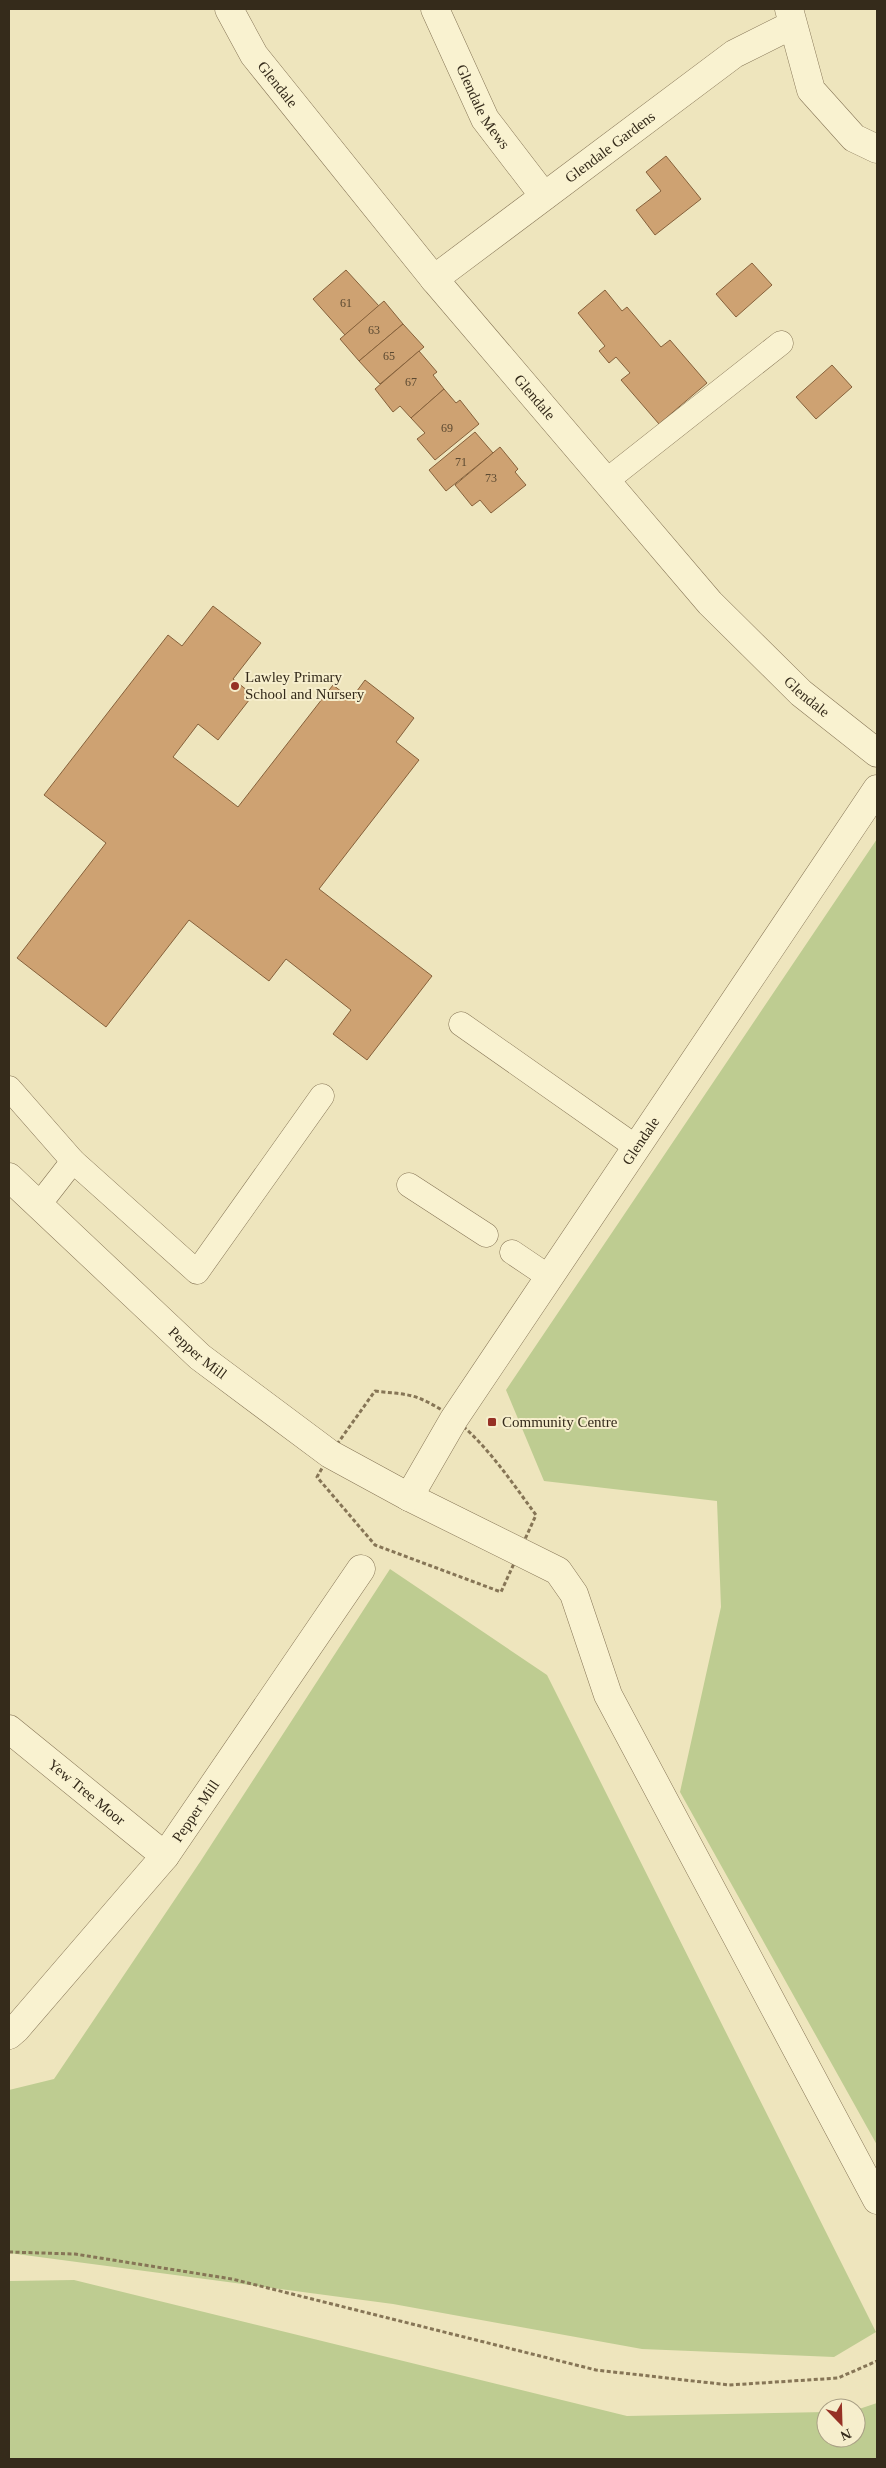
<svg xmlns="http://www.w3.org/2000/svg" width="886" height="2468" viewBox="0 0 886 2468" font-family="'Times New Roman',serif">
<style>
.green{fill:#becc91}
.building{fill:#cea272;stroke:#86613b}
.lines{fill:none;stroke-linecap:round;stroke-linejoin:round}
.lane-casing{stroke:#867556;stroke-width:25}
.street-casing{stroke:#867556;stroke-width:29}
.path{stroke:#867556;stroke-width:3;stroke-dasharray:4 2.5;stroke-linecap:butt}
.lane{stroke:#f9f2d0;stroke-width:24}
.street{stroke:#f9f2d0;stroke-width:28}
.poi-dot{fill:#963125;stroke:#f6eecc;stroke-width:2}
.labels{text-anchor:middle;stroke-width:4;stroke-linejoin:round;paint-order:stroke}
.number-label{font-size:12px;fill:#5b4931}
.street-label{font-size:15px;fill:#352b1b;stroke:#f6eecc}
.poi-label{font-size:15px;fill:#352b1b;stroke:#f6eecc;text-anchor:start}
</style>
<rect width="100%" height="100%" fill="#eee5bd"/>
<!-- green -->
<g class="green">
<polygon points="877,839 877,2145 680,1792 721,1607 717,1501 544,1481 506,1390"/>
<polygon points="390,1569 547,1675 876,2332 834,2357 642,2349 393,2304 9,2253 9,2090 54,2079 200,1862"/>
<polygon points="74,2280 627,2416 826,2412 826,2438 856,2438 856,2410 877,2403 877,2459 9,2459 9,2281"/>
</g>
<!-- building -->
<g class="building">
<polygon points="666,156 701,199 655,235 636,210 661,191 646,172"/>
<polygon points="752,263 772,285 736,317 716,294"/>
<polygon points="346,270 379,306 345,335 313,299"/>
<polygon points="605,290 622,311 627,307 661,347 670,340 707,383 659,424 621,380 630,373 616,357 609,363 599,351 605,346 578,313"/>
<polygon points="384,301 403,324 359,361 340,339"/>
<polygon points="403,324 424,347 380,384 359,361"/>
<polygon points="419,351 437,372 433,375 444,389 411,418 400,406 393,412 375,389"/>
<polygon points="832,365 852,387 816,419 796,397"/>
<polygon points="444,389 456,403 460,400 479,424 435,460 417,439 425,433 411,418"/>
<polygon points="475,432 493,453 446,491 429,470"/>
<polygon points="500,447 518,469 515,472 526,485 491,513 480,500 472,506 455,485"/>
<polygon points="213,606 261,643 233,679 253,695 218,740 198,724 173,757 238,807 333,685 351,699 365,680 414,718 396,742 419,760 319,889 432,976 367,1060 333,1034 351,1010 286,959 269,981 189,920 106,1027 17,958 106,843 44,795 168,635 182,646"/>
</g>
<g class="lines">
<!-- lane casing -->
<g class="lane-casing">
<g id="lane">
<polyline points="606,481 781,343"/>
<polyline points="461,1024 636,1147"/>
<polyline points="9,1088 73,1161 197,1272 322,1096"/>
<polyline points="409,1185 486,1235"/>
<polyline points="38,1206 73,1161"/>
<polyline points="512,1252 549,1277"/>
</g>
</g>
<!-- street casing -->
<g class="street-casing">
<g id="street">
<path id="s1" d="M229 9 254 55 434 279 710 603 801 693 877 753"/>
<path id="s2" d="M435 9 485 119 544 196"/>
<polyline points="789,9 811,90 854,138 877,149"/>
<path id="s3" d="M434 279 734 54 792 25"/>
<path id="s4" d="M9 1177 200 1357 330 1454 409 1497 558 1571 574 1594 608 1695 877 2200"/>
<path id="s5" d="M409 1497 454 1419 877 789"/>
<path id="s6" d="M9 1729 165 1856"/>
<path id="s7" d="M9 2035 16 2029 165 1856 361 1569"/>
</g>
</g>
<!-- path -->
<g class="path">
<path d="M375 1391C389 1393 408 1393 421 1399 472 1421 504 1472 536 1515L501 1592 375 1545 317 1477 330 1454Z"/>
<polyline points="9,2252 75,2254 232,2279 596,2370 729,2385 838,2378 877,2361"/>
</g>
<!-- lane -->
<use href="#lane" class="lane"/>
<!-- street -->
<use href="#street" class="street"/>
</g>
<!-- markers -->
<g class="poi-dot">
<circle cx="235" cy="686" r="5"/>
<rect x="487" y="1417" width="10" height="10" rx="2.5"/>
</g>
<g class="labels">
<!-- number labels -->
<g class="number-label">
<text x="346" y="307">61</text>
<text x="374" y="334">63</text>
<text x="389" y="360">65</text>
<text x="411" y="386">67</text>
<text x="447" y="432">69</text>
<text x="461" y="466">71</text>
<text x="491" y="482">73</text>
</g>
<!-- street labels -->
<g class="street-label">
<text dy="5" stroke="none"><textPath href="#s1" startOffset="90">Glendale</textPath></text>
<text dy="5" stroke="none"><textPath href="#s2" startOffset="109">Glendale Mews</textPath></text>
<text dy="5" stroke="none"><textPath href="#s3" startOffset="220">Glendale Gardens</textPath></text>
<text dy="5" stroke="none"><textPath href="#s1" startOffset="495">Glendale</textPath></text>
<text dy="5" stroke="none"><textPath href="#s1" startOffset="900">Glendale</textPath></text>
<text dy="5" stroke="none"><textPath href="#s5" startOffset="425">Glendale</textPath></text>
<text dy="5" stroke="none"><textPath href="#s4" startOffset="258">Pepper Mill</textPath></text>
<text dy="5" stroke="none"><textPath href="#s6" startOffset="100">Yew Tree Moor</textPath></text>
<text dy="5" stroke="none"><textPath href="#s7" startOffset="292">Pepper Mill</textPath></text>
</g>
<!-- poi labels -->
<g class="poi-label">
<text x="245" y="682">Lawley Primary<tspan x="245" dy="17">School and Nursery</tspan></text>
<text x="502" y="1427">Community Centre</text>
</g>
</g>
<!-- border -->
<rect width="886" height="2468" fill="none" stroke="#352b1b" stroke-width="20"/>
<!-- north arrow -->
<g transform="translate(841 2423) rotate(157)"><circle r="24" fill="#f6eecc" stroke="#a9a085"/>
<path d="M0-4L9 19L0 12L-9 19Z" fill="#963125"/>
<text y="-8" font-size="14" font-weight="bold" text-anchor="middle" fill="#352b1b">N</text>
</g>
</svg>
